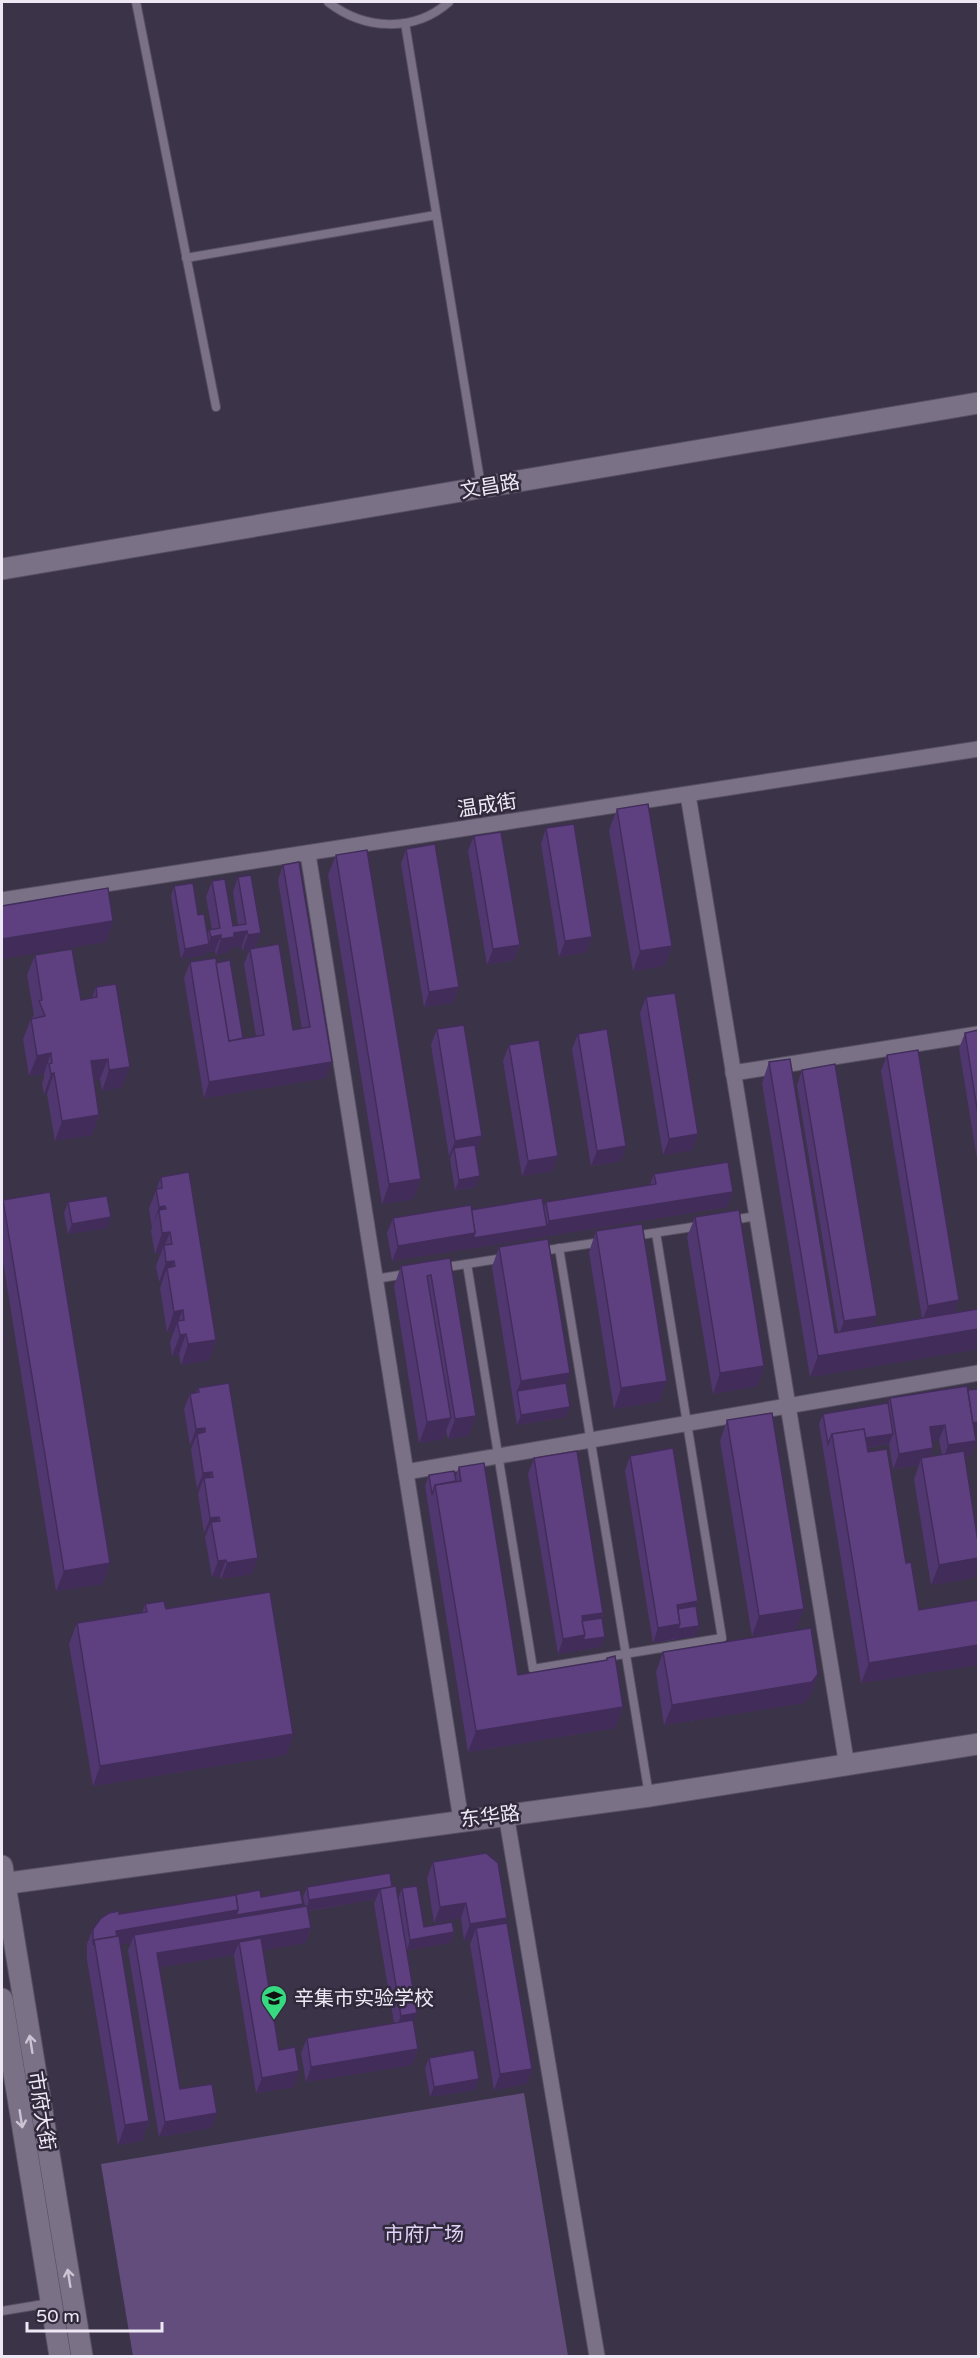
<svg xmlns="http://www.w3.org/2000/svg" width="980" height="2358" viewBox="0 0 980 2358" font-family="'Varela Round','Noto Sans SC',sans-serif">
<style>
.green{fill:#624d7c}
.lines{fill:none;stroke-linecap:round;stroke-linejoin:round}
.lane-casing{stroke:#575061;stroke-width:10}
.street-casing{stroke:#575061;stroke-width:17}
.secondary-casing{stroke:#575061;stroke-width:23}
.lane{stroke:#7a7187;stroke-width:8}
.street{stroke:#7a7187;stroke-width:15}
.secondary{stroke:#7a7187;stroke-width:21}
.wall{fill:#51376f;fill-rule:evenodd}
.shaded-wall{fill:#422d5a}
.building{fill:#5e4081;stroke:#422d5a;stroke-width:1.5}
.oneway{stroke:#cac4d3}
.labels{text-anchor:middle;stroke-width:5;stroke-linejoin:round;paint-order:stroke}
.street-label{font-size:20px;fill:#ede8f4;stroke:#31293c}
.poi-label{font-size:20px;fill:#ede8f4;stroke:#31293c;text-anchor:start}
.park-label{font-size:20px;fill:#e3d3f9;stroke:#31293c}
</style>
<rect width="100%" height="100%" fill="#3b3347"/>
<!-- green -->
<polygon class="green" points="524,2093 568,2356 133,2356 101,2164"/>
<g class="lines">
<!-- lane casing -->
<g class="lane-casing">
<g id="lane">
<polyline points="136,2 216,407"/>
<path d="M328 2C364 30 414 33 449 2"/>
<polyline points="405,23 481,486"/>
<polyline points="186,258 436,215"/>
<polyline points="732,1220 757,1216"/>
<polyline points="634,1236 699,1226"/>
<polyline points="559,1248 649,1795"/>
<polyline points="542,1251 601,1242"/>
<polyline points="467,1264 533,1669 722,1638 656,1233"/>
<polyline points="441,1268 504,1258"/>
<polyline points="375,1279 406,1274"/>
<polyline points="2,2311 50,2303"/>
</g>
</g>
<!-- street casing -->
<g class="street-casing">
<g id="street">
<polyline points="688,795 847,1766"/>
<polyline points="308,854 461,1820"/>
<polyline points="2,900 978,749"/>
<polyline points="733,1073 978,1034"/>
<polyline points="406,1472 978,1373"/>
<polyline points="506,1814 597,2356"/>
</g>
</g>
<!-- secondary casing -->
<g class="secondary-casing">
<g id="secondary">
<polyline points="2,569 978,403"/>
<polyline points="2,1866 82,2356"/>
<polyline points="2,1884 649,1796 978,1744"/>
<polyline points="2,1999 60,2356"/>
</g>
</g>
<!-- lane -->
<use href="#lane" class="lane"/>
<!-- street -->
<use href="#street" class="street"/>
<!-- secondary -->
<use href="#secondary" class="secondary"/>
</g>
<!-- wall -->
<g class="wall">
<polygon points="617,809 672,946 664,966 633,971 609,830"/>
<polygon points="546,828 586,952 559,957 541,844"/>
<polygon points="474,836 520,945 514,960 487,965 468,851"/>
<polygon points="406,849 453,1003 424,1007 401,864"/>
<polygon points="336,855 421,1179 413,1199 382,1204 328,875"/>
<polygon points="283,865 332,1062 326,1078 204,1098 184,978 190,962 216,963 243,1038 256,1036 244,964 250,949 242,951 242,946 230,948 229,952 216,955 215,951 206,952 205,955 181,959 171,896 174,886 198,915 207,935 209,930 212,929 206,897 212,881 233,926 238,925 233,892 238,877 256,948 293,1030 302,1029 278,880"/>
<polygon points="35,955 81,1000 92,998 96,987 122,1087 102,1091 100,1079 94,1080 99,1115 92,1135 55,1141 47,1094 44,1094 42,1084 44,1078 44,1074 29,1076 23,1039 31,1019 32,1018 34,1015 27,975"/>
<polygon points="646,997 698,1134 692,1150 663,1155 640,1013"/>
<polygon points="437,1029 477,1152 476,1187 455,1190 450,1159 451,1156 449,1156 431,1045"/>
<polygon points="978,1030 978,1165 959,1048 965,1033"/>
<polygon points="578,1034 621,1161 591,1166 572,1049"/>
<polygon points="509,1045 552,1171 522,1176 503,1061"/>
<polygon points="887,1055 955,1313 978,1309 978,1349 810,1377 762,1083 769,1062 835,1333 838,1332 797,1085 802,1070 873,1326 922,1318 881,1071"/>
<polygon points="654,1174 733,1192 727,1207 392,1261 387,1233 393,1218 471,1210 544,1207 546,1202 650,1185"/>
<polygon points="161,1177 216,1340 209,1360 181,1365 179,1354 172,1356 170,1342 174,1331 167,1332 160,1288 162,1282 159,1282 156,1266 161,1253 155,1254 151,1231 152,1227 149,1209"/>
<polygon points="3,1200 110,1563 103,1584 56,1591 2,1255 2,1204"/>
<polygon points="68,1202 107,1228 68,1234 64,1213"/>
<polygon points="695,1217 764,1366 757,1386 713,1394 687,1237"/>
<polygon points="596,1231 660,1401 614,1409 589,1252"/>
<polygon points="499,1247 566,1383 566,1417 517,1425 492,1267"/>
<polygon points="450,1258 468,1436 448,1439 446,1431 443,1439 419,1443 394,1286 401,1266"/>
<polygon points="198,1388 252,1574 221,1579 220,1576 212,1577 205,1537 207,1533 204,1533 198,1494 200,1488 197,1489 191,1449 193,1444 190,1445 184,1409 190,1394 196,1393"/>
<path d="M890 1398 975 1432 971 1456 965 1457 974 1578 931 1585 914 1479 919 1465 893 1469 889 1444 867 1448 906 1563 919 1610 978 1600V1665L861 1683 819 1424 823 1414 888 1403ZM939 1440 942 1455 930 1457 932 1441Z"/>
<polygon points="727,1420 796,1629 752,1636 720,1441"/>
<polygon points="630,1456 698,1601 696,1606 699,1626 696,1636 653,1643 625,1471"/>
<polygon points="534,1458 603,1613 602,1618 601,1647 558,1654 528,1474"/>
<polygon points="459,1467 518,1675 606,1661 607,1658 623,1707 615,1728 468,1752 425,1486 429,1475 455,1477"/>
<polygon points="145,1604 166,1609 293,1734 286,1755 93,1786 69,1644 77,1623 142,1613"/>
<polygon points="663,1652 818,1674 811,1694 804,1703 664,1725 656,1672"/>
<polygon points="433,1862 507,1918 505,1923 532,2069 526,2084 494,2090 470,1944 472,1939 464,1940 461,1918 434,1923 427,1878"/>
<polygon points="390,1873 418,2049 412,2065 306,2082 301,2053 307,2038 394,2023 374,1904 376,1899 308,1911 311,1928 305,1943 263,1950 279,2050 294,2087 256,2093 234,1957 234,1955 159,1967 180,2089 217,2113 211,2128 159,2137 128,1950 131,1943 120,1944 149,2121 142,2141 118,2145 87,1960 87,1944 93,1929 119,1914 261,1897 303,1904 302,1907 305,1906 303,1897 307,1887"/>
<polygon points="402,1888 424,1927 454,1932 450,1943 407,1950 398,1899"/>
<polygon points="429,2058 479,2079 475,2090 430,2097 425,2068"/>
</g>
<!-- shaded-wall -->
<g class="shaded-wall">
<polygon points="113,921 106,942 2,959 2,939"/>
<polygon points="247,931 242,946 230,948 229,952 216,955 221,939 234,933"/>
<polygon points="261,933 255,948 242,951 248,935"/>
<polygon points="221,935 215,951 206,952 205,955 181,959 185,949 208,945 211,937"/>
<polygon points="592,937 586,952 559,957 565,941"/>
<polygon points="520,945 514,960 487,965 493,949"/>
<polygon points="672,946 664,966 633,971 640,951"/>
<polygon points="459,987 453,1003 424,1007 429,992"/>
<polygon points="51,1053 44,1074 29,1076 37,1056"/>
<polygon points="108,1059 100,1079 83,1082 91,1061"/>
<polygon points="332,1062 326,1078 204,1098 209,1082"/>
<polygon points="130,1067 122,1087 102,1091 109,1070"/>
<polygon points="54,1073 47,1094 44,1094 51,1074"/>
<polygon points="99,1115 92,1135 55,1141 62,1121"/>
<polygon points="698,1134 692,1150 663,1155 669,1139"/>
<polygon points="482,1136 477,1152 455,1155 454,1148 451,1156 449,1156 455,1141"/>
<polygon points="626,1146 621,1161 591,1166 597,1151"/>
<polygon points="558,1156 552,1171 522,1176 528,1161"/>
<polygon points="480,1176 476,1187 455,1190 459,1180"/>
<polygon points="421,1179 413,1199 382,1204 389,1184"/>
<polygon points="733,1192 727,1207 543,1237 549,1221"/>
<polygon points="165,1206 160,1220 159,1210 152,1228 159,1207"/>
<polygon points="111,1217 107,1228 68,1234 72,1224"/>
<polygon points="547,1226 543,1237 392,1261 398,1246 475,1233"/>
<polygon points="170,1232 164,1247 164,1245 161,1253 155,1254 162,1233"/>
<polygon points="174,1261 169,1276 167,1268 162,1282 159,1282 166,1262"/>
<polygon points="959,1300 953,1316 922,1321 928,1306"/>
<polygon points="183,1310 174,1331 167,1332 174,1312"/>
<polygon points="877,1316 871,1332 838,1337 844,1321"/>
<polygon points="978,1329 978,1349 810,1377 818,1356"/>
<polygon points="186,1334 179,1354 172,1356 180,1335"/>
<polygon points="216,1340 209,1360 181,1365 188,1344"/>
<polygon points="764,1366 757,1386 713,1394 720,1373"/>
<polygon points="570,1373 563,1393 517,1391 521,1381"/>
<polygon points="667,1381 660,1401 614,1409 621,1388"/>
<polygon points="570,1407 566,1417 517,1425 521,1415"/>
<polygon points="476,1416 468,1436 448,1439 455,1419"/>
<polygon points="451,1418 443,1439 419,1443 427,1422"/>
<polygon points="978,1422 978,1432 967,1434 971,1423"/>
<polygon points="945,1425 939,1440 924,1443 930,1427"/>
<polygon points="205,1428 199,1443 197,1434 193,1444 190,1445 196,1429"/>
<polygon points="893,1434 889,1444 835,1453 833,1443"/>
<polygon points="976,1441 971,1456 943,1461 948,1445"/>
<polygon points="933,1448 927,1464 921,1458 919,1465 893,1469 899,1454"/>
<polygon points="212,1472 206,1487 204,1478 200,1488 197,1489 203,1473"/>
<polygon points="219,1517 213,1532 211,1522 207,1533 204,1533 210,1518"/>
<polygon points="258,1558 252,1574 221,1579 227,1563"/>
<polygon points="978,1558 978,1565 974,1578 931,1585 939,1565"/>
<polygon points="226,1560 220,1576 212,1577 218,1561"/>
<polygon points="110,1563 103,1584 56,1591 64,1571"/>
<polygon points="698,1601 693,1617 677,1619 677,1605"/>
<polygon points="804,1609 796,1629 752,1636 759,1616"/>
<polygon points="603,1613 598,1628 581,1631 582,1616"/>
<polygon points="680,1624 674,1639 653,1643 658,1628"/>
<polygon points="699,1626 696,1636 674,1640 678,1629"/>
<polygon points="585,1635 605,1637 601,1647 558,1654 563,1639"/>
<polygon points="978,1645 978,1665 861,1683 869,1663"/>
<polygon points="818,1674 811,1694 804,1703 664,1725 672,1705"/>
<polygon points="623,1707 615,1728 468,1752 476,1731"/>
<polygon points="293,1734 286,1755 93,1786 100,1766"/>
<polygon points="392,1887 380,1889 376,1899 306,1911 309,1900"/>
<polygon points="466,1903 461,1918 434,1923 440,1907"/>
<polygon points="303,1904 299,1915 134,1935 131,1943 116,1945 116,1931 238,1910"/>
<polygon points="507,1918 501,1934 476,1928 472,1939 464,1940 470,1924"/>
<polygon points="311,1928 305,1943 241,1954 239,1942 234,1955 151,1969 157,1953"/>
<polygon points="454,1932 450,1943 407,1950 410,1940"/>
<polygon points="417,2013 411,2028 395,2031 401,2016"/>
<polygon points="418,2049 412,2065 306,2082 311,2067"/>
<polygon points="532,2069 526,2084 494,2090 500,2074"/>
<polygon points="299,2071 294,2087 256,2093 262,2078"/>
<polygon points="479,2079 475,2090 430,2097 434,2087"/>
<polygon points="217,2113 211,2128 159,2137 165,2122"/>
<polygon points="149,2121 142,2141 118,2145 125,2125"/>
</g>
<!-- building -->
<g class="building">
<polygon points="648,804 672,946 640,951 617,809"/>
<polygon points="574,824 592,937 565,941 546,828"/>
<polygon points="501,832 520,945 493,949 474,836"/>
<polygon points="435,844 459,987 429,992 406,849"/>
<polygon points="367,850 421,1179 389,1184 336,855"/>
<polygon points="299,862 332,1062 209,1082 190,962 216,958 229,1041 264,1035 250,949 279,944 293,1030 310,1027 283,865"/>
<polygon points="251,875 261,933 248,935 247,931 234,933 234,937 221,939 221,935 211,937 209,930 220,928 212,881 225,879 233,926 246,924 238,877"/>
<polygon points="193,883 198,915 204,914 209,944 185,949 174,886"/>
<polygon points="108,888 113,921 2,939 2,906"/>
<polygon points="72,949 81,1000 97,997 96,987 116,984 130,1067 109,1070 108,1059 91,1061 99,1115 62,1121 54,1073 51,1074 49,1064 52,1063 51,1053 37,1056 31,1019 45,1016 39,1001 42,1000 35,955"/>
<polygon points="230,960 243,1038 229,1041 216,963"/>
<polygon points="675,993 698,1134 669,1139 646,997"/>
<polygon points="464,1025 482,1136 455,1141 437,1029"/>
<polygon points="607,1029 626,1146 597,1151 578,1034"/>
<polygon points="978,1030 978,1115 965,1033"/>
<polygon points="539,1040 558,1156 528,1161 509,1045"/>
<polygon points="918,1050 959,1300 928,1306 887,1055"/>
<polygon points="790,1059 835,1333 978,1309 978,1329 818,1356 769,1062"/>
<polygon points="835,1064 877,1316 844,1321 802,1070"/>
<polygon points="475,1145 480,1176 459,1180 454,1148"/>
<polygon points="728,1162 733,1192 549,1221 546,1202 656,1184 654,1174"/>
<polygon points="189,1172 216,1340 188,1344 186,1334 180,1335 177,1321 184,1320 183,1310 174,1312 167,1268 175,1266 174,1261 166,1262 164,1245 172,1244 170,1232 162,1233 159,1210 166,1209 165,1206 159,1207 156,1189 162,1188 161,1177"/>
<polygon points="50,1192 110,1563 64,1571 3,1200"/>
<polygon points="107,1196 111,1217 72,1224 68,1202"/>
<polygon points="542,1198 547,1226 473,1238 475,1233 471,1210"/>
<polygon points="471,1205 475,1233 398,1246 393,1218"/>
<polygon points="739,1210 764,1366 720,1373 695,1217"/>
<polygon points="642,1224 667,1381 621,1388 596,1231"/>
<polygon points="548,1239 570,1373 521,1381 499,1247"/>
<polygon points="450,1258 476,1416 455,1419 431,1275 427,1276 451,1418 427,1422 401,1266"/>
<polygon points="229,1383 258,1558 227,1563 226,1560 218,1561 211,1522 220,1521 219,1517 210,1518 204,1478 213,1477 212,1472 203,1473 197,1434 205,1432 205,1428 196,1429 190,1394 199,1392 198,1388"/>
<polygon points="566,1383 570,1407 521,1415 517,1391"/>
<polygon points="967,1386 976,1441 948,1445 945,1425 930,1427 933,1448 899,1454 890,1398"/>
<polygon points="978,1389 978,1422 973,1423 968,1390"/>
<polygon points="888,1403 893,1434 865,1438 864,1429 832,1434 828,1444 823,1414"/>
<polygon points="772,1413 804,1609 759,1616 727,1420"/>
<polygon points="864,1429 868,1452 887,1449 906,1563 911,1562 919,1610 978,1600 978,1645 869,1663 832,1434"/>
<polygon points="673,1448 698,1601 677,1605 680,1624 658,1628 630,1456"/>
<polygon points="577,1451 603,1613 582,1616 585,1635 563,1639 534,1458"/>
<polygon points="964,1451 978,1542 978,1558 939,1565 921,1458"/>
<polygon points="484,1463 518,1675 607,1660 607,1658 615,1656 623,1707 476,1731 435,1485 461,1481 459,1467"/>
<polygon points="454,1471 456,1481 435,1485 432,1495 429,1475"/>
<polygon points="270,1592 293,1734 100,1766 77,1623 147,1612 145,1604 164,1601 166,1609"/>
<polygon points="696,1606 699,1626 678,1629 680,1624 678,1609"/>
<polygon points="602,1618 605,1637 583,1640 585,1635 582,1621"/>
<polygon points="811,1628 818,1674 812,1682 672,1705 663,1652"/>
<polygon points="486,1853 498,1863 507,1918 470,1924 466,1903 440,1907 433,1862"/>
<polygon points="390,1873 392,1887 309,1900 307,1887"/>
<polygon points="396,1886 417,2013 401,2016 380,1889"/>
<polygon points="417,1886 424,1927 452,1922 454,1932 410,1940 402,1888"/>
<polygon points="260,1890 261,1897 300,1890 303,1904 236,1915 238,1910 236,1895 233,1895"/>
<polygon points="236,1895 238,1910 116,1931 117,1936 94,1940 93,1945 93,1929 101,1918 109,1913 119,1911 119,1914"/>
<polygon points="307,1906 311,1928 157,1953 180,2089 212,2084 217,2113 165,2122 134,1935"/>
<polygon points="507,1923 532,2069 500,2074 476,1928"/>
<polygon points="119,1936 149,2121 125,2125 94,1940"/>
<polygon points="261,1938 279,2050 295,2047 299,2071 262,2078 239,1942"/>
<polygon points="413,2020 418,2049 311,2067 307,2038"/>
<polygon points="474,2050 479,2079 434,2087 429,2058"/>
</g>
<!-- one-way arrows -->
<defs><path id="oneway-shaft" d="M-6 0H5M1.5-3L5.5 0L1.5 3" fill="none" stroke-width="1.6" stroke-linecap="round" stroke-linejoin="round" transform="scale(1.5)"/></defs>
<g class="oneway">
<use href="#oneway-shaft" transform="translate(31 2044) rotate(-99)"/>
<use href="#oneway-shaft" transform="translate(21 2119) rotate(81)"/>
<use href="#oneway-shaft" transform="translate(69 2278) rotate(-99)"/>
</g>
<!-- icons -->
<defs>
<g id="school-pin" transform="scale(1.35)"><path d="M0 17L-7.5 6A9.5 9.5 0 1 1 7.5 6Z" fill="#36d880" stroke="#31293c"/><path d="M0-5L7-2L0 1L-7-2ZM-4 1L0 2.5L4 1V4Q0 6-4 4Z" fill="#111"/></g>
</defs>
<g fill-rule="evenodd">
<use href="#school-pin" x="274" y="1998"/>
</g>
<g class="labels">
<!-- street labels -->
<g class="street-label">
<text transform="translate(490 486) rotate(-10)" y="7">文昌路</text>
<text transform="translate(487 805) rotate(-9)" y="7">温成街</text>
<text transform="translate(490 1816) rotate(-7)" y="7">东华路</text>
<text transform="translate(42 2111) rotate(81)" y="7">市府大街</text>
</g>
<!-- poi labels -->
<g class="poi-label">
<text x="294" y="2005">辛集市实验学校</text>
</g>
<!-- park labels -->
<g class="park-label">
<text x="424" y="2241">市府广场</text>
</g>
</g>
<!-- border -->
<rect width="980" height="2358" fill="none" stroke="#ede8f4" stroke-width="6"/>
<!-- scale -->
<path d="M27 2322v9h135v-9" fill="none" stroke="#ede8f4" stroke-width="3"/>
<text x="36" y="2322" font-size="18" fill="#ede8f4" stroke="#31293c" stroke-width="4.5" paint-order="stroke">50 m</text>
</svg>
